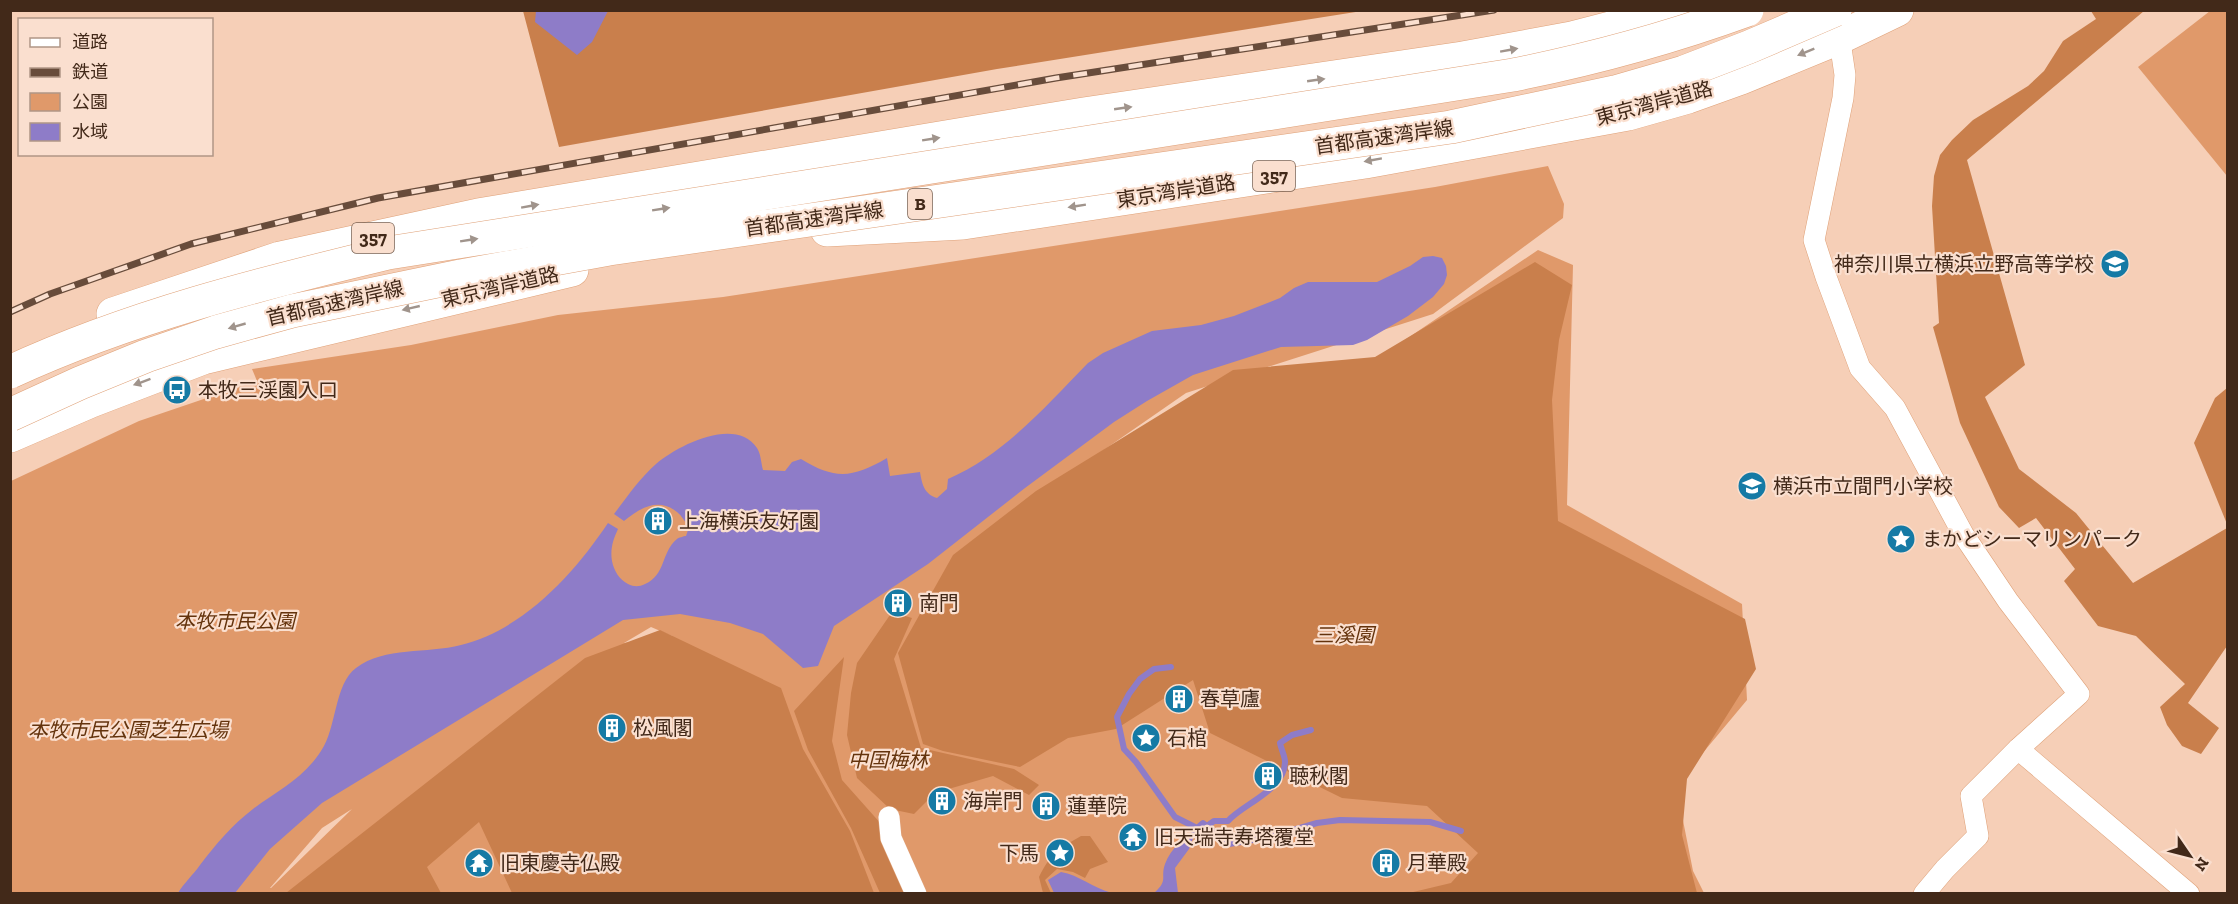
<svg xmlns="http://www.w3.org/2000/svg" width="2238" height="904" viewBox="0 0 2238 904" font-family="'Zilla Slab','Noto Sans JP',serif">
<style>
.green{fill:#e0996a;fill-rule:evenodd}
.forest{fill:#c97f4c}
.water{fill:#8e7cc8}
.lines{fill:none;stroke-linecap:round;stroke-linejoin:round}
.stream{stroke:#8e7cc8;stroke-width:6}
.minor-casing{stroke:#dfa178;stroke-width:22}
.trunk-casing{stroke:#dfa178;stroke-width:34}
.minor{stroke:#fff;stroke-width:21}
.trunk{stroke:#fff;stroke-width:33}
.rail-casing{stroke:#684c3b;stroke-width:7}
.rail{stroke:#fadfcf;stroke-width:4.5;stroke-dasharray:14;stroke-linecap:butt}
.motorway-bridge-casing{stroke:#dfa178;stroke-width:34;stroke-linecap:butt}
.motorway-bridge{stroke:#fff;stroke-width:33}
.oneway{fill:#a0948c}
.labels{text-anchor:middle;stroke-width:4.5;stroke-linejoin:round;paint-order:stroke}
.shield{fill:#fadfcf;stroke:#796050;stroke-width:1.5}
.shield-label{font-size:18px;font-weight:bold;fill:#422919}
.street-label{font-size:20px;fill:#422919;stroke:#fadfcf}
.poi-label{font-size:20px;fill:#422919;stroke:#fadfcf;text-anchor:start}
.park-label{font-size:20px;font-style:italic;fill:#64330c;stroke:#fadfcf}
</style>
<rect width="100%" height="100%" fill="#f6cfb7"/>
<!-- green -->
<g class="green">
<polygon points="2210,11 2227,11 2227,176 2138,67"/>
<path d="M1548 166 1564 204 1563 218 1433 314 1186 393 1046 490 1368 365 1538 250 1573 265 1567 505 1742 604 1747 700 1676 785 1693 871 1704 893 11 894V481L139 421 257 381 252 369 411 345 558 315 723 297 1435 187ZM651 627 672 636 624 643ZM352 809 271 888H270L322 828Z"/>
</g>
<!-- forest -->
<g class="forest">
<polygon points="523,11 1362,11 997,69 559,147"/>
<polygon points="2091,11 2144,11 1967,160 2025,365 1985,397 2019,469 2076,513 2133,583 2227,528 2227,646 2188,703 2219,728 2201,754 2182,746 2167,725 2160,707 2185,684 2136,636 2098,626 2064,581 2075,569 2036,518 2019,528 1999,507 1960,423 1933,327 1939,323 1932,206 1934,176 1940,155 1952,140 1973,120 2028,86 2044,71 2063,41 2096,19"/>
<polygon points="1535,262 1572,285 1559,340 1552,400 1558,521 1745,619 1756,669 1687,779 1682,835 1697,893 1409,893 1451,883 1478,853 1427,806 1342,798 1210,733 1193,680 1116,729 1068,738 1020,767 943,751 923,744 898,653 953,555 1036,491 1233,370 1375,357"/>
<polygon points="2227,388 2227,524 2194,443 2215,398"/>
<polygon points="892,612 912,618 894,659 921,748 1014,769 1039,785 1029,795 993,776 935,793 914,814 890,809 857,778 847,735 851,693 857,663"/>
<polygon points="660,630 781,688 803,749 850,831 874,893 512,893 479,822 427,867 441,893 286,893 585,658"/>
<polygon points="844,657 832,741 842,780 882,825 909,893 880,893 851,828 808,750 794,711"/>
<path d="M1081 836H1090L1108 862 1090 869 1085 878 1073 872 1057 869 1045 880 1051 893H1043L1039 877C1050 854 1060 848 1081 836Z"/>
</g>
<!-- water -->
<g class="water">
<polygon points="536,11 537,10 608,11 592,42 577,55 535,22"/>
<path d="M1433 256 1442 258 1446 266 1447 275 1444 284 1433 297 1408 316 1367 340 1353 345 1281 347 1193 375 1147 401 1114 422 1025 488 928 564 834 626 818 666 803 668 763 634 730 623 680 614 623 620 322 803 270 849 235 893H178C184 883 193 875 200 865 216 844 232 825 253 809 278 790 303 779 321 751 337 728 334 684 356 668 385 646 427 654 461 645 524 629 573 575 608 523L618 529C613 540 610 549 612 561 614 571 619 579 628 584 634 587 639 587 645 584 666 575 661 552 677 539 678 538 684 536 686 536L689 527C685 522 682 516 677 512 658 497 640 508 624 521L614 514C627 497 640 478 656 464 678 445 736 416 757 448 761 454 761 463 763 470L785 471 792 462 801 459C835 480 853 478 887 458L890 476 920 472C922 484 924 494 937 498L947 489 948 479C1004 455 1046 406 1088 363L1103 353 1152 331 1201 325 1234 316 1280 298 1294 288 1308 282H1377L1410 266 1423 257Z"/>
<path d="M1197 828 1189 849 1175 868 1178 893H1154C1169 880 1160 878 1165 864 1171 848 1184 838 1197 828Z"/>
<path d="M1061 872C1079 875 1093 888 1112 893H1054L1048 880Z"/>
</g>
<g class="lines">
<!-- stream -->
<g class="stream">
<polyline points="1171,667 1154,669 1140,679 1129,694 1117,717 1124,749 1136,762 1175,817 1197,828 1203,823 1229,844 1265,838 1317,823 1340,820 1430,822 1461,831"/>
<path d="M1207 826 1214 821H1228C1243 804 1285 790 1285 762 1285 756 1281 749 1280 743L1292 735 1311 730"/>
</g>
<!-- minor casing -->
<g class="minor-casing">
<g id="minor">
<polyline points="1838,28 1845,75 1843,98 1814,240 1826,277 1860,368 1895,408 1963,534 2008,601 2079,694 2018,749 2189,894"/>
<polyline points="889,817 891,838 916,894"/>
<polyline points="1924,894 1945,869 1978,836 1971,796 2018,749"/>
</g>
</g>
<!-- trunk casing -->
<g class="trunk-casing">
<g id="trunk">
<polyline points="827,230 963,223 1365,162 1628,114 1688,97 1741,78 1841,37 1897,10"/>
<polyline points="113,314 280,258 478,215 1084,114 1463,58 1572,38 1680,10"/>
<polyline points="10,436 91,401 203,358 572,270"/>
</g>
</g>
<!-- minor -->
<use href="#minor" class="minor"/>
<!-- trunk -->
<use href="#trunk" class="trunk"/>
<!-- rail casing -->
<g class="rail-casing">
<polyline id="rail" points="10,312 50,294 191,244 378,198 1056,78 1494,10"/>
</g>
<!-- rail -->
<use href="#rail" class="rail"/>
<!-- motorway-bridge casing -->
<g class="motorway-bridge-casing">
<g id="motorway-bridge">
<path d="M10 372C131 316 260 284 388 253L1513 75C1593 59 1670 38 1747 10"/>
<polyline points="10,415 80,383 146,356 216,332 292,311 461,276 609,249 1451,127 1615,92 1684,72 1749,47 1835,10"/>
</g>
</g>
<!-- motorway-bridge -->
<use href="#motorway-bridge" class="motorway-bridge"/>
</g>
<!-- one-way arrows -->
<defs><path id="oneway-solid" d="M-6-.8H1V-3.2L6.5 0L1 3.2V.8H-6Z" transform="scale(1.5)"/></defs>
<g class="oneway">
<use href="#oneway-solid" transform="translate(1509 50) rotate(-10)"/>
<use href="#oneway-solid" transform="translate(1806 52) rotate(158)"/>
<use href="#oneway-solid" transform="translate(1316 80) rotate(-8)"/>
<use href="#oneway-solid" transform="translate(1123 108) rotate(-8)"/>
<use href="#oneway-solid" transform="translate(931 139) rotate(-9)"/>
<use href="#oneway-solid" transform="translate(1373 160) rotate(170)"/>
<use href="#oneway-solid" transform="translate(530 206) rotate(-10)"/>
<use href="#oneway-solid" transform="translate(1077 206) rotate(171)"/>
<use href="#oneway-solid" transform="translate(661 209) rotate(-9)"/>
<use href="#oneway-solid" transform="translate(469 240) rotate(-9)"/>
<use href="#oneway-solid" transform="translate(411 308) rotate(167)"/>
<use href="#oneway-solid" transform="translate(237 326) rotate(164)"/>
<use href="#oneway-solid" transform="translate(142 382) rotate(160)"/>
</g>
<!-- icons -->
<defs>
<g id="school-disc" transform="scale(1.5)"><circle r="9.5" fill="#157aa5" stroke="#fadfcf"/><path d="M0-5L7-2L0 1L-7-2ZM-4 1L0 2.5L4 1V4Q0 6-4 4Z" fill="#fff"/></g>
<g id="bus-disc" transform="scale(1.5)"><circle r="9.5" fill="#157aa5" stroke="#fadfcf"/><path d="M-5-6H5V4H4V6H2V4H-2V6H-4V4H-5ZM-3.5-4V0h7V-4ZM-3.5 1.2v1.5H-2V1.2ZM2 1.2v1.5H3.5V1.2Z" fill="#fff"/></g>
<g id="building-disc" transform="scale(1.5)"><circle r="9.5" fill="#157aa5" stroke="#fadfcf"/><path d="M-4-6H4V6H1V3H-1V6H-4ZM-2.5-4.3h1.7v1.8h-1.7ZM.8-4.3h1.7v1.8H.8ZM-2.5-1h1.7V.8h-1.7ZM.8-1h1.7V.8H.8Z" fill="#fff"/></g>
<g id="sight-disc" transform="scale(1.5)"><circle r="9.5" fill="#157aa5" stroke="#fadfcf"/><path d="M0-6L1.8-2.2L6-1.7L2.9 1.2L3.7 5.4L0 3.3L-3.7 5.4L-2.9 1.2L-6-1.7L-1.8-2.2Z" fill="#fff"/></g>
<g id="temple-disc" transform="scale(1.5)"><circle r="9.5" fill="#157aa5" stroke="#fadfcf"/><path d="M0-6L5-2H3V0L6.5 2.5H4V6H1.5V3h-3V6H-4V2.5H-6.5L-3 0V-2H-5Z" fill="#fff"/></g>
</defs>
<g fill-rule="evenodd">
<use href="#school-disc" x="2115" y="264"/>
<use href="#bus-disc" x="177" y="390"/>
<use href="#school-disc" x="1752" y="486"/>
<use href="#building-disc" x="658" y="521"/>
<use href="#sight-disc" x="1901" y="539"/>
<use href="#building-disc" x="898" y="603"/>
<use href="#building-disc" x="1179" y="699"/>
<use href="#building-disc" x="612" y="728"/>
<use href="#sight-disc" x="1146" y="738"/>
<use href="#building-disc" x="1268" y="776"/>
<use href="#building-disc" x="942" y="801"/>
<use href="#building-disc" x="1046" y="806"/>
<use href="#temple-disc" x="1133" y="837"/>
<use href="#sight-disc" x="1060" y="853"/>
<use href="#temple-disc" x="479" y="863"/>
<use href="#building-disc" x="1386" y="863"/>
</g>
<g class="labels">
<!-- shield labels -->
<g class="shield">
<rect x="1253" y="161" width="42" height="30" rx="4.5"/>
<rect x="908" y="189" width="24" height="30" rx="4.5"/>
<rect x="352" y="223" width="42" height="30" rx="4.5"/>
</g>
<g class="shield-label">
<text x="1274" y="182">357</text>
<text x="920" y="210">B</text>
<text x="373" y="244">357</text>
</g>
<!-- street labels -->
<g class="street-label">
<text transform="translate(1654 103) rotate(-15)" y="7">東京湾岸道路</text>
<text transform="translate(1384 137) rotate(-8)" y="7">首都高速湾岸線</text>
<text transform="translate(1176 191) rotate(-9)" y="7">東京湾岸道路</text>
<text transform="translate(814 219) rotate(-8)" y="7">首都高速湾岸線</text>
<text transform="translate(500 287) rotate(-13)" y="7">東京湾岸道路</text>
<text transform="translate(335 303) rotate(-13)" y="7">首都高速湾岸線</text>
</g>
<!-- poi labels -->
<g class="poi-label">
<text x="2094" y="271" text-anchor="end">神奈川県立横浜立野高等学校</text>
<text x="198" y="397">本牧三渓園入口</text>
<text x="1773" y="493">横浜市立間門小学校</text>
<text x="679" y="528">上海横浜友好園</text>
<text x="1922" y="546">まかどシーマリンパーク</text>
<text x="919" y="610">南門</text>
<text x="1200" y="706">春草廬</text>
<text x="633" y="735">松風閣</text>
<text x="1167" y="745">石棺</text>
<text x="1289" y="783">聴秋閣</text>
<text x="963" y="808">海岸門</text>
<text x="1067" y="813">蓮華院</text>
<text x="1154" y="844">旧天瑞寺寿塔覆堂</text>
<text x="1039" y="860" text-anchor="end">下馬</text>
<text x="500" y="870">旧東慶寺仏殿</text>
<text x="1407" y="870">月華殿</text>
</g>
<!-- park labels -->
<g class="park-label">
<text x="235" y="628">本牧市民公園</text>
<text x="1344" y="642">三溪園</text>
<text x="128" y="737">本牧市民公園芝生広場</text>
<text x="888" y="767">中国梅林</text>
</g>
</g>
<!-- border -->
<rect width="2238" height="904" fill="none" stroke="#422919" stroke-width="24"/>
<!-- legend -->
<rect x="18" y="18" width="195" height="138" fill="#fadfcf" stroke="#b09686" stroke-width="1.5"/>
<rect x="30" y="38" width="30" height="9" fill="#ffffff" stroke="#b09686" stroke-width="1.5"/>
<text x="72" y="48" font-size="18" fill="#422919">道路</text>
<rect x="30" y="68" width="30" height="9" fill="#684c3b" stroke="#b09686" stroke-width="1.5"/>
<text x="72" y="78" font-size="18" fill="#422919">鉄道</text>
<rect x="30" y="93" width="30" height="18" fill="#e0996a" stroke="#b09686" stroke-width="1.5"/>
<text x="72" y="108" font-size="18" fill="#422919">公園</text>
<rect x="30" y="123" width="30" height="18" fill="#8e7cc8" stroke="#b09686" stroke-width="1.5"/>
<text x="72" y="138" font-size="18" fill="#422919">水域</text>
<!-- north arrow -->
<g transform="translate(2190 856) rotate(125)" stroke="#fadfcf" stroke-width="4.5" paint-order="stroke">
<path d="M0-4.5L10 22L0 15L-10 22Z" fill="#422919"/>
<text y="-9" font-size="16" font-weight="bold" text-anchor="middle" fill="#422919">N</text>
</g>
</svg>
